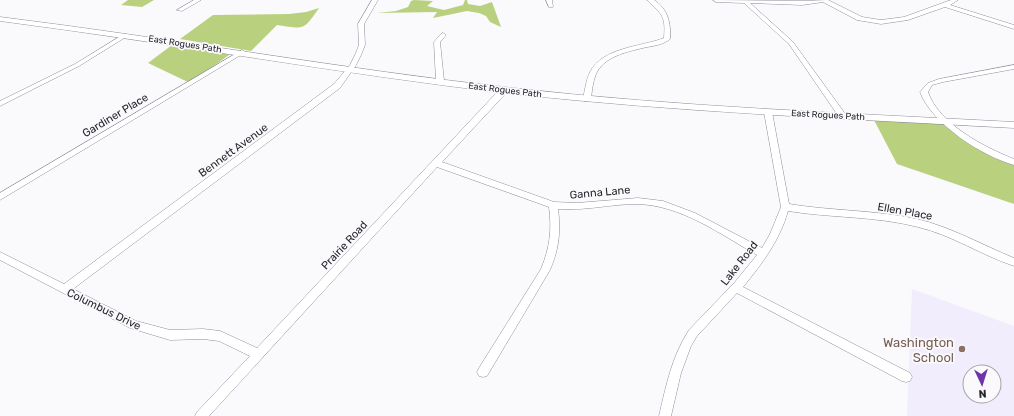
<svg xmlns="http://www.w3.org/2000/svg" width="1014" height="416" viewBox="0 0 1014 416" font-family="Rubik,sans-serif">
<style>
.built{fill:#f1edfd;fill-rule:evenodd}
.green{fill:#b9d17f}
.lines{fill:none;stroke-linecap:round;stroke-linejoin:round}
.minor-casing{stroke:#8f8c9c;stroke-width:1}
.tertiary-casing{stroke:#8f8c9c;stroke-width:1}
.minor{fill:#fff;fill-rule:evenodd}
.tertiary{fill:#fff;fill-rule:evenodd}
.education-dot{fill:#8d6e63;stroke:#faf9fc;stroke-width:1.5}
.labels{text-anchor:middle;stroke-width:3.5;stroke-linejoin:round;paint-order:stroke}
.far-street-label{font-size:9px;fill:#28262d;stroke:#faf9fc}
.street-label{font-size:11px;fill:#28262d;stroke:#faf9fc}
.near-education-label{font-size:13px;fill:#785e54;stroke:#faf9fc;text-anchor:end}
</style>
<rect width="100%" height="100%" fill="#faf9fc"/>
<!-- built -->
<path class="built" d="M912 289 1014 326V416H907ZM970 372H994V396H970Z"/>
<!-- green -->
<g class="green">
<polygon points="128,0 154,0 142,7 121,5"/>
<polygon points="414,0 433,1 427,6 444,10 463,5 465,0 467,0 468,4 480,6 492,2 501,27 490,22 486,16 479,13 467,11 433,18 437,12 377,13 396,11 408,7 411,1"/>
<path d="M319 8C303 31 305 29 277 25L251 51 180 39 213 15 289 14 306 12Z"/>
<polygon points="172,45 228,53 229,55 190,83 148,63"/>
<polygon points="874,120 943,124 967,142 1014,165 1014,204 897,164"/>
</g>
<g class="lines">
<!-- minor casing -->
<g class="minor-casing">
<g id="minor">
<polygon points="194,0 201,0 182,11 177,10"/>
<path d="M372 0H378L364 24 365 45 361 55 356 65 340 88 73 289 136 321 170 330 203 329 220 331 257 348 501 88H504L508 90 507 92 442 162 554 202 577 203 638 198 663 201 695 213 762 248 770 234 781 207 764 112 768 110 772 112 789 204C831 211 875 210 917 219 951 227 982 245 1014 258V266C981 255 952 235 918 227 876 216 831 218 788 211 780 240 762 264 743 287L910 373 912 377 910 381 906 382 902 381 737 293 697 336 691 346 681 373 671 416H659C666 386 672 356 689 330L735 282 757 255C720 234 681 205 637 204 611 204 585 211 558 209 561 231 559 249 550 270L487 376 483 377 479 376 477 372 479 368 541 269C550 247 552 230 549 207L437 167 209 416H195L197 412 250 356 219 341 203 339 170 340 130 328 0 260V252L64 284 334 84 350 65 355 55 359 45 358 24Z"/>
<polygon points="546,0 552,0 553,7 549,7"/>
<path d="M647 0H654C668 9 671 23 670 39 664 44 655 46 647 47 631 51 606 55 597 72 593 80 592 90 591 99L587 101H584L583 99C585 90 586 80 590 72 603 47 641 47 664 38 666 16 662 14 647 0Z"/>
<polygon points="713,0 802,1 828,0 862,17 881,20 904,17 951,0 958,0 950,5 1014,25 1014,29 945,7 908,20 881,24 857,20 823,2 802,5 750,3 793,42 846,115 842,117 839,117 789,44 744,3 716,2"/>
<polygon points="443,33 446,35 440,42 444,81 440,83 436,81 434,42 441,34"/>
<polygon points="124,34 129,35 79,66 0,106 0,101 75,64"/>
<polygon points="242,50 245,52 244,53 0,200 0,193"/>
<path d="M1014 65V69L943 82 932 85 928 92C939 124 984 147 1014 159V165C982 156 932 124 920 92L928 83 939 79Z"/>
</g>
</g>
<!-- tertiary casing -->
<g class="tertiary-casing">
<path id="tertiary" d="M0 17C171 38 341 69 513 88 679 107 847 113 1014 122V128C847 119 679 112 513 94 341 74 171 43 0 21Z"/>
</g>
<!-- minor -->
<use href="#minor" class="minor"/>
<!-- tertiary -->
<use href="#tertiary" class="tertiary"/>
</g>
<!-- markers -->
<circle class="education-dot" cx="962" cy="349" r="4"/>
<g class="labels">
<!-- far-street labels -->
<g class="far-street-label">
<text transform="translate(185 44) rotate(9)" y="3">East Rogues Path</text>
<text transform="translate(505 90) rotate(7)" y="3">East Rogues Path</text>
<text transform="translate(828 115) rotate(3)" y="3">East Rogues Path</text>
</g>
<!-- street labels -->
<g class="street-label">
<text transform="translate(115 115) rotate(-31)" y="4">Gardiner Place</text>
<text transform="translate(233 150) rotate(-36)" y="4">Bennett Avenue</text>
<text transform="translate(600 192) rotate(-5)" y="4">Ganna Lane</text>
<text transform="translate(905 211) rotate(10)" y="4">Ellen Place</text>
<text transform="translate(344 245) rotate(-47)" y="4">Prairie Road</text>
<text transform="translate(739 263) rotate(-52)" y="4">Lake Road</text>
<text transform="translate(104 309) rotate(26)" y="4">Columbus Drive</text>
</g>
<!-- near-education labels -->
<g class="near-education-label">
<text x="954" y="347">Washington<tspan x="954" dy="15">School</tspan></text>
</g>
</g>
<!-- north arrow -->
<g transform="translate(982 384) rotate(176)"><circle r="19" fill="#faf9fc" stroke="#a6a5a9"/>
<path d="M0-3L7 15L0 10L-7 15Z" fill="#6e34aa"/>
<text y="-6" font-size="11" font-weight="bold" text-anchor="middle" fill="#28262d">N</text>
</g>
</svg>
